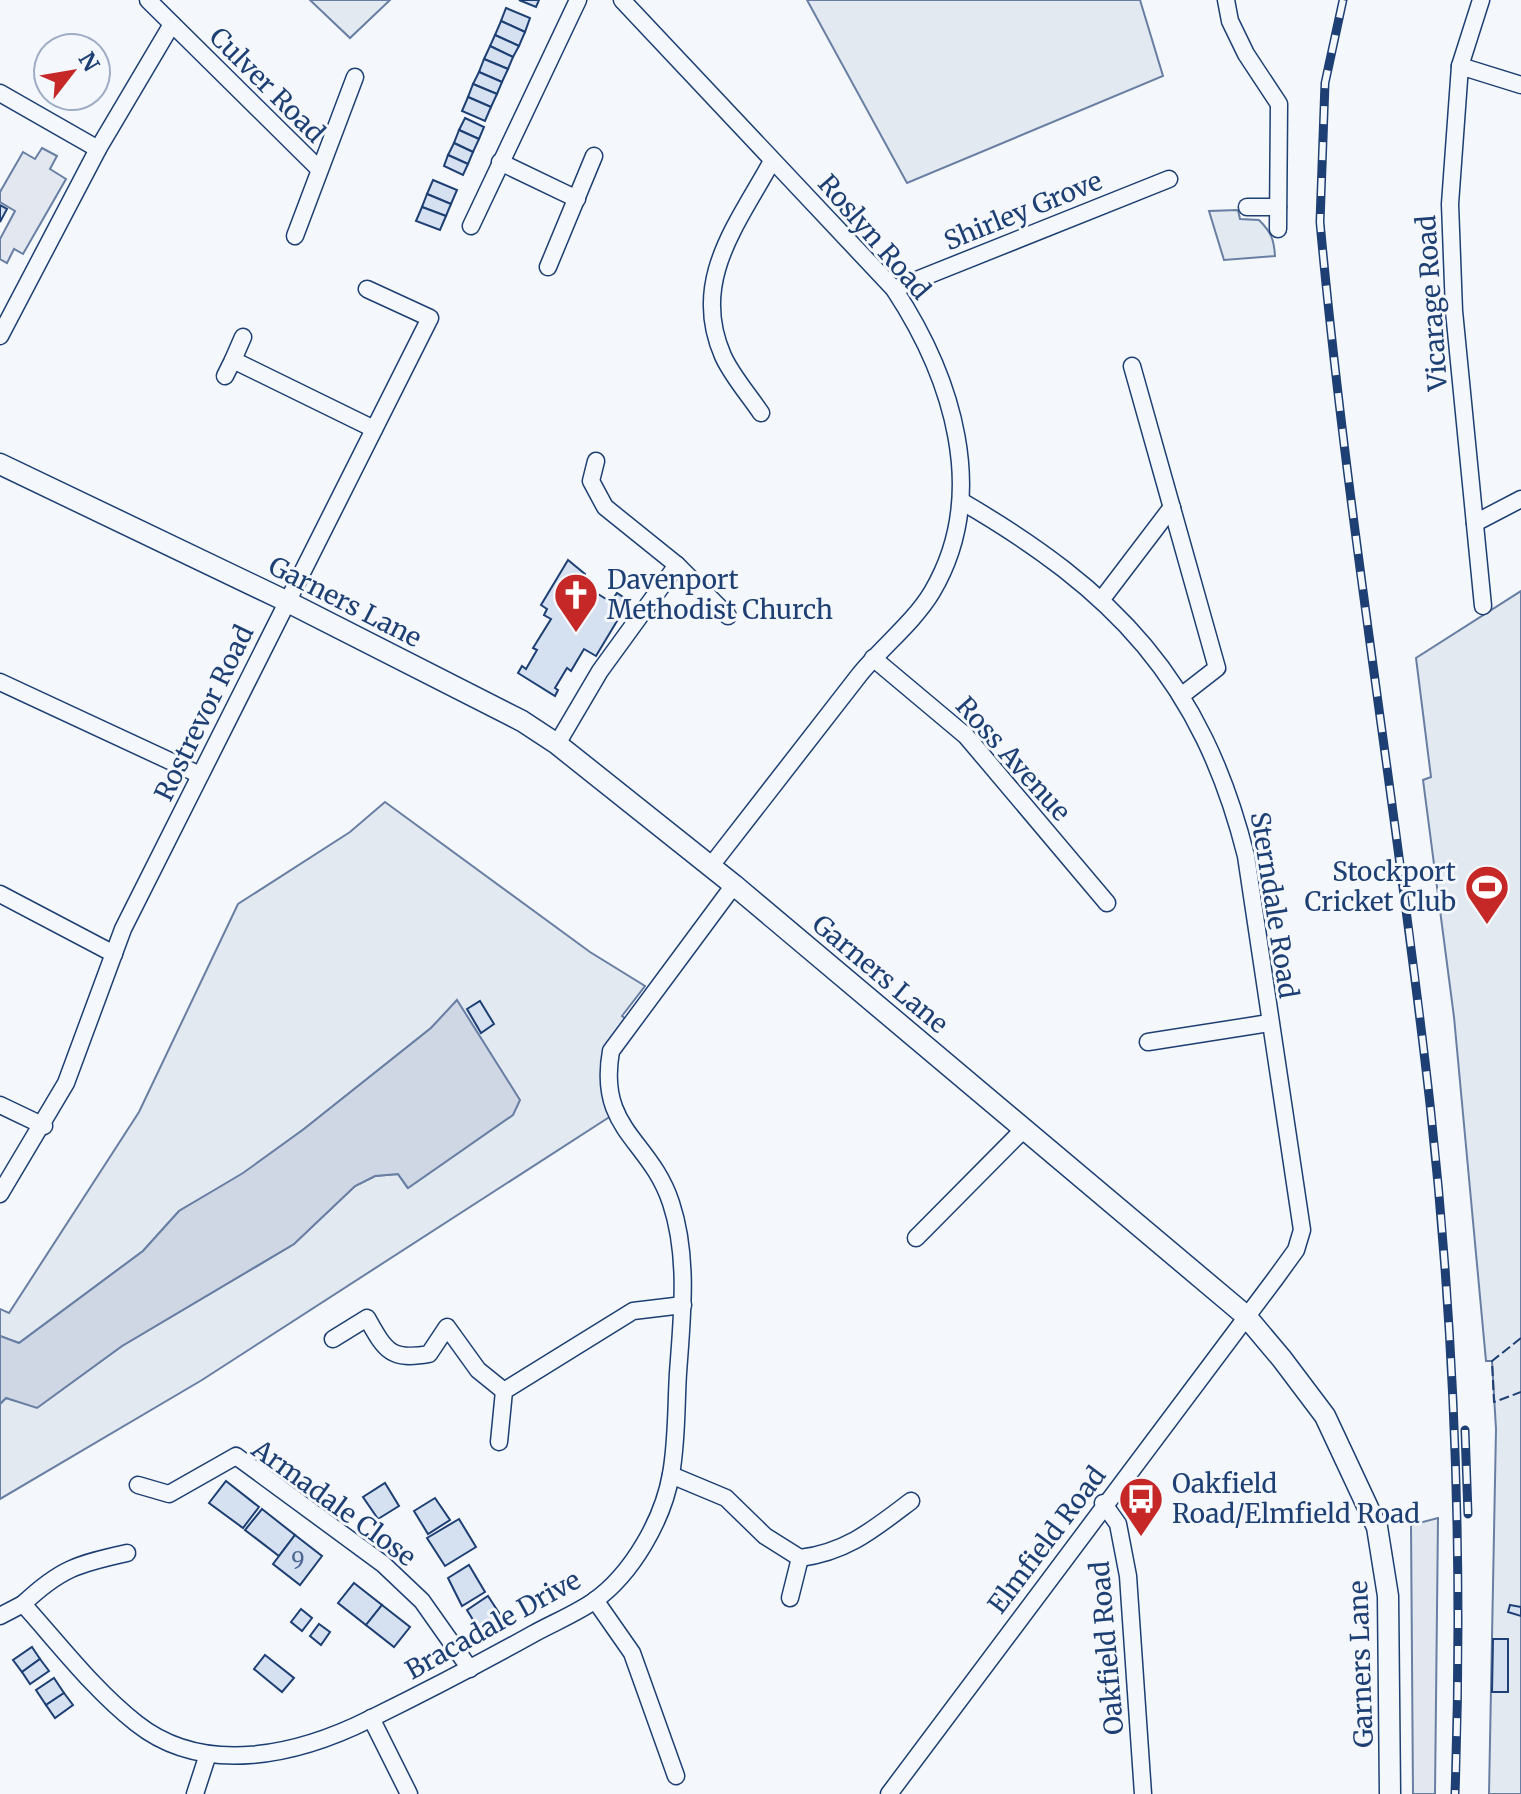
<svg xmlns="http://www.w3.org/2000/svg" width="1521" height="1794" viewBox="0 0 1521 1794" font-family="Merriweather,serif">
<style>
.green{fill:#e3e9f0;stroke:#687fa3;stroke-width:2}
.parking{fill:#e3e8f0;stroke:#687fa3;stroke-width:2}
.water{fill:#cfd7e4;stroke:#687fa3;stroke-width:2}
.building{fill:#d5e0f0;stroke:#1d3f73;stroke-width:2}
.lines{fill:none;stroke-linecap:round;stroke-linejoin:round}
.minor-casing{stroke:#1d3f73;stroke-width:19}
.tertiary-casing{stroke:#1d3f73;stroke-width:23}
.minor{stroke:#f4f7fb;stroke-width:16}
.tertiary{stroke:#f4f7fb;stroke-width:20}
.rail-casing{stroke:#1d3f73;stroke-width:9}
.rail{stroke:#f4f7fb;stroke-width:6;stroke-dasharray:18;stroke-linecap:butt}
.fence{stroke:#1d3f73;stroke-width:2;stroke-dasharray:10 4;stroke-linecap:butt}
.labels{text-anchor:middle;stroke-width:6;stroke-linejoin:round;paint-order:stroke}
.number-label{font-size:22px;fill:#4b6792}
.street-label{font-size:26px;fill:#1d3f73;stroke:#f4f7fb}
.poi-label{font-size:26px;fill:#1d3f73;stroke:#f4f7fb;text-anchor:start}
</style>
<rect width="100%" height="100%" fill="#f4f7fb"/>
<!-- green -->
<g class="green">
<polygon points="310,0 390,0 350,38"/>
<polygon points="807,0 1140,0 1163,76 907,183"/>
<path d="M1238 210 1240 219 1259 220C1271 232 1274 239 1275 256L1224 260 1209 211Z"/>
<polygon points="1521,591 1521,1794 1489,1794 1496,1429 1492,1361 1486,1361 1454,1017 1423,780 1431,777 1416,658"/>
<polygon points="385,802 590,952 645,986 622,1016 631,1023 611,1051 614,1114 202,1380 0,1499 0,1404 6,1398 38,1407 122,1346 294,1244 355,1186 375,1176 398,1174 407,1187 519,1100 457,1001 431,1028 304,1129 243,1174 179,1211 143,1251 19,1343 0,1336 0,1309 9,1313 139,1112 238,904 350,832"/>
</g>
<!-- parking -->
<g class="parking">
<polygon points="42,148 57,156 50,169 66,179 23,254 14,249 7,263 0,259 0,239 15,211 0,202 0,192 23,152 35,159"/>
<polygon points="1438,1518 1435,1794 1413,1794 1411,1525"/>
</g>
<!-- water -->
<polygon class="water" points="457,1000 520,1100 513,1115 408,1188 398,1174 375,1176 355,1186 294,1244 122,1346 37,1408 6,1398 0,1404 0,1336 19,1343 143,1251 179,1211 243,1173 304,1129 431,1028"/>
<!-- building -->
<g class="building">
<polygon points="519,0 539,0 536,7"/>
<polygon points="506,8 530,18 525,32 501,21"/>
<polygon points="501,21 525,32 519,46 495,35"/>
<polygon points="495,35 519,46 513,57 490,46"/>
<polygon points="490,46 513,57 508,69 484,59"/>
<polygon points="484,59 508,69 502,82 479,72"/>
<polygon points="479,72 502,82 497,94 473,84"/>
<polygon points="473,84 497,94 491,107 468,97"/>
<polygon points="468,97 491,107 485,121 462,111"/>
<polygon points="465,118 484,127 479,139 459,130"/>
<polygon points="459,130 479,139 473,152 454,143"/>
<polygon points="454,143 473,152 468,164 448,155"/>
<polygon points="448,155 468,164 463,175 444,166"/>
<polygon points="433,180 457,190 451,204 427,194"/>
<polygon points="427,194 451,204 446,216 422,207"/>
<polygon points="0,205 7,209 0,222"/>
<polygon points="422,207 446,216 440,230 416,221"/>
<polygon points="568,560 585,574 580,583 611,602 617,593 629,601 596,656 584,649 571,671 567,668 555,688 558,690 555,696 518,673 522,666 526,669 537,650 533,648 551,619 544,615 547,609 541,605"/>
<polygon points="480,1001 494,1024 481,1033 467,1009"/>
<polygon points="226,1481 259,1507 243,1528 209,1503"/>
<polygon points="385,1483 399,1506 378,1519 363,1497"/>
<polygon points="435,1498 450,1520 428,1534 414,1511"/>
<polygon points="262,1509 295,1535 279,1556 245,1530"/>
<polygon points="459,1519 476,1547 445,1566 427,1538"/>
<polygon points="295,1535 322,1556 300,1585 273,1564"/>
<polygon points="469,1565 485,1592 462,1606 448,1578"/>
<polygon points="354,1583 382,1605 366,1625 338,1603"/>
<polygon points="488,1596 503,1619 481,1633 467,1610"/>
<polygon points="382,1605 410,1627 394,1647 366,1625"/>
<polygon points="1510,1605 1521,1607 1521,1616 1508,1612"/>
<polygon points="301,1609 312,1618 302,1631 291,1622"/>
<polygon points="319,1624 330,1632 321,1645 310,1636"/>
<polygon points="1493,1639 1508,1639 1508,1692 1492,1692"/>
<polygon points="32,1647 40,1659 22,1672 13,1660"/>
<polygon points="265,1655 294,1678 282,1692 254,1669"/>
<polygon points="40,1659 49,1671 30,1684 22,1672"/>
<polygon points="54,1678 64,1693 46,1705 36,1690"/>
<polygon points="64,1693 73,1705 55,1718 46,1705"/>
</g>
<g class="lines">
<!-- minor casing -->
<g class="minor-casing">
<g id="minor">
<polyline points="148,0 319,169"/>
<path d="M622 0 894 289C952 377 990 494 932 592 914 622 882 647 860 674 810 739 760 803 710 867"/>
<polyline points="1226,0 1230,21 1246,54 1279,104 1278,229"/>
<polyline points="1481,0 1460,66 1450,204 1454,311 1483,606"/>
<polyline points="1460,66 1521,85"/>
<polyline points="0,93 98,149"/>
<polyline points="500,162 577,199"/>
<polyline points="1247,207 1278,207"/>
<polyline points="471,226 578,0"/>
<polyline points="295,236 355,77"/>
<polyline points="548,267 594,156"/>
<polyline points="894,289 1169,179"/>
<polyline points="0,336 98,149 172,24"/>
<polyline points="243,337 233,360 374,429"/>
<polyline points="1132,366 1217,668 1181,696"/>
<polyline points="225,376 233,360"/>
<path d="M761 413C749 395 732 376 723 356 690 281 737 225 772 161"/>
<polyline points="596,461 591,481 605,507 677,565 728,616"/>
<polyline points="1475,523 1521,499"/>
<polyline points="1102,599 1172,507"/>
<polyline points="873,658 966,736 1107,903"/>
<polyline points="0,682 200,775"/>
<polyline points="557,744 600,671 677,565"/>
<polyline points="0,894 114,954"/>
<polyline points="1148,1042 1269,1023"/>
<polyline points="0,1105 44,1126"/>
<polyline points="0,1194 66,1083 123,929 430,318 367,289"/>
<polyline points="916,1238 1024,1129"/>
<path d="M333 1339 367 1318C385 1350 390 1361 429 1354L447 1327 478 1370 504 1391"/>
<polyline points="499,1442 504,1391 633,1311 683,1305"/>
<path d="M671 1475 726 1498 765 1536 800 1558C847 1552 874 1529 911 1501"/>
<polyline points="138,1485 169,1494 236,1456 383,1564 422,1601 470,1669"/>
<polyline points="1103,1503 1118,1524 1128,1576 1143,1794"/>
<polyline points="790,1598 800,1558"/>
<polyline points="595,1600 632,1653 676,1776"/>
<path d="M23 1604C60 1569 77 1564 127 1553"/>
<path d="M0 1616 23 1604C59 1644 94 1690 136 1723 205 1778 300 1754 370 1719 425 1692 479 1664 533 1634 553 1623 575 1614 594 1601 632 1574 663 1520 671 1474 677 1441 676 1406 678 1373 682 1317 689 1257 671 1203 650 1139 597 1130 611 1051L734 885"/>
<polyline points="371,1718 409,1794"/>
<polyline points="195,1794 208,1754"/>
<path d="M889 1794 1275 1279 1296 1250 1302 1230 1246 856C1202 680 1114 590 961 501"/>
</g>
</g>
<!-- tertiary casing -->
<g class="tertiary-casing">
<polyline id="tertiary" points="0,464 286,601 522,721 557,744 734,885 1245,1315 1282,1359 1325,1416 1377,1527 1388,1596 1390,1794"/>
</g>
<!-- minor -->
<use href="#minor" class="minor"/>
<!-- tertiary -->
<use href="#tertiary" class="tertiary"/>
<!-- rail casing -->
<g class="rail-casing">
<g id="rail">
<path d="M1343 0 1325 83 1320 222C1347 517 1397 810 1430 1104 1455 1333 1463 1564 1455 1794"/>
<polyline points="1465,1430 1468,1514"/>
</g>
</g>
<!-- rail -->
<use href="#rail" class="rail"/>
<!-- fence -->
<polyline class="fence" points="1521,1338 1492,1361 1494,1402 1521,1392"/>
</g>
<!-- icons -->
<defs>
<g id="church-pin" transform="scale(2.3)"><path d="M0 17L-7.5 6A9.5 9.5 0 1 1 7.5 6Z" fill="#c62828" stroke="#f4f7fb"/><path d="M-1.2-6h2.4v3.5h3.3v2.4h-3.3V6h-2.4V-.1h-3.3v-2.4h3.3Z" fill="#fff"/></g>
<g id="stadium-pin" transform="scale(2.3)"><path d="M0 17L-7.5 6A9.5 9.5 0 1 1 7.5 6Z" fill="#c62828" stroke="#f4f7fb"/><path d="M0-5a6.5 5 0 1 0 0 10a6.5 5 0 1 0 0-10ZM-3.5-1.8h7v3.6h-7Z" fill="#fff"/></g>
<g id="bus-pin" transform="scale(2.3)"><path d="M0 17L-7.5 6A9.5 9.5 0 1 1 7.5 6Z" fill="#c62828" stroke="#f4f7fb"/><path d="M-5-6H5V4H4V6H2V4H-2V6H-4V4H-5ZM-3.5-4V0h7V-4ZM-3.5 1.2v1.5H-2V1.2ZM2 1.2v1.5H3.5V1.2Z" fill="#fff"/></g>
</defs>
<g fill-rule="evenodd">
<use href="#church-pin" x="576" y="595"/>
<use href="#stadium-pin" x="1487" y="887"/>
<use href="#bus-pin" x="1141" y="1499"/>
</g>
<g class="labels">
<!-- number labels -->
<g class="number-label">
<text x="298" y="1568">9</text>
</g>
<!-- street labels -->
<g class="street-label">
<text transform="translate(267 85) rotate(45)" y="9">Culver Road</text>
<text transform="translate(1023 211) rotate(-22)" y="9">Shirley Grove</text>
<text transform="translate(874 237) rotate(49)" y="9">Roslyn Road</text>
<text transform="translate(1432 303) rotate(-94)" y="9">Vicarage Road</text>
<text transform="translate(345 602) rotate(27)" y="9">Garners Lane</text>
<text transform="translate(204 713) rotate(-64)" y="9">Rostrevor Road</text>
<text transform="translate(1013 759) rotate(48)" y="9">Ross Avenue</text>
<text transform="translate(1274 905) rotate(81)" y="9">Sterndale Road</text>
<text transform="translate(880 974) rotate(40)" y="9">Garners Lane</text>
<text transform="translate(334 1503) rotate(36)" y="9">Armadale Close</text>
<text transform="translate(1047 1540) rotate(-53)" y="9">Elmfield Road</text>
<text transform="translate(493 1625) rotate(-29)" y="9">Bracadale Drive</text>
<text transform="translate(1107 1648) rotate(-95)" y="9">Oakfield Road</text>
<text transform="translate(1361 1664) rotate(-92)" y="9">Garners Lane</text>
</g>
<!-- poi labels -->
<g class="poi-label">
<text x="607" y="589">Davenport<tspan x="607" dy="30">Methodist Church</tspan></text>
<text x="1456" y="881" text-anchor="end">Stockport<tspan x="1456" dy="30">Cricket Club</tspan></text>
<text x="1172" y="1493">Oakfield<tspan x="1172" dy="30">Road/Elmfield Road</tspan></text>
</g>
</g>
<!-- north arrow -->
<g transform="translate(72 72) rotate(59)"><circle r="38" fill="#f4f7fb" stroke="#9eadc5" stroke-width="2"/>
<path d="M0-6L14 30L0 20L-14 30Z" fill="#c62828"/>
<text y="-12" font-size="22" font-weight="bold" text-anchor="middle" fill="#1d3f73">N</text>
</g>
</svg>
